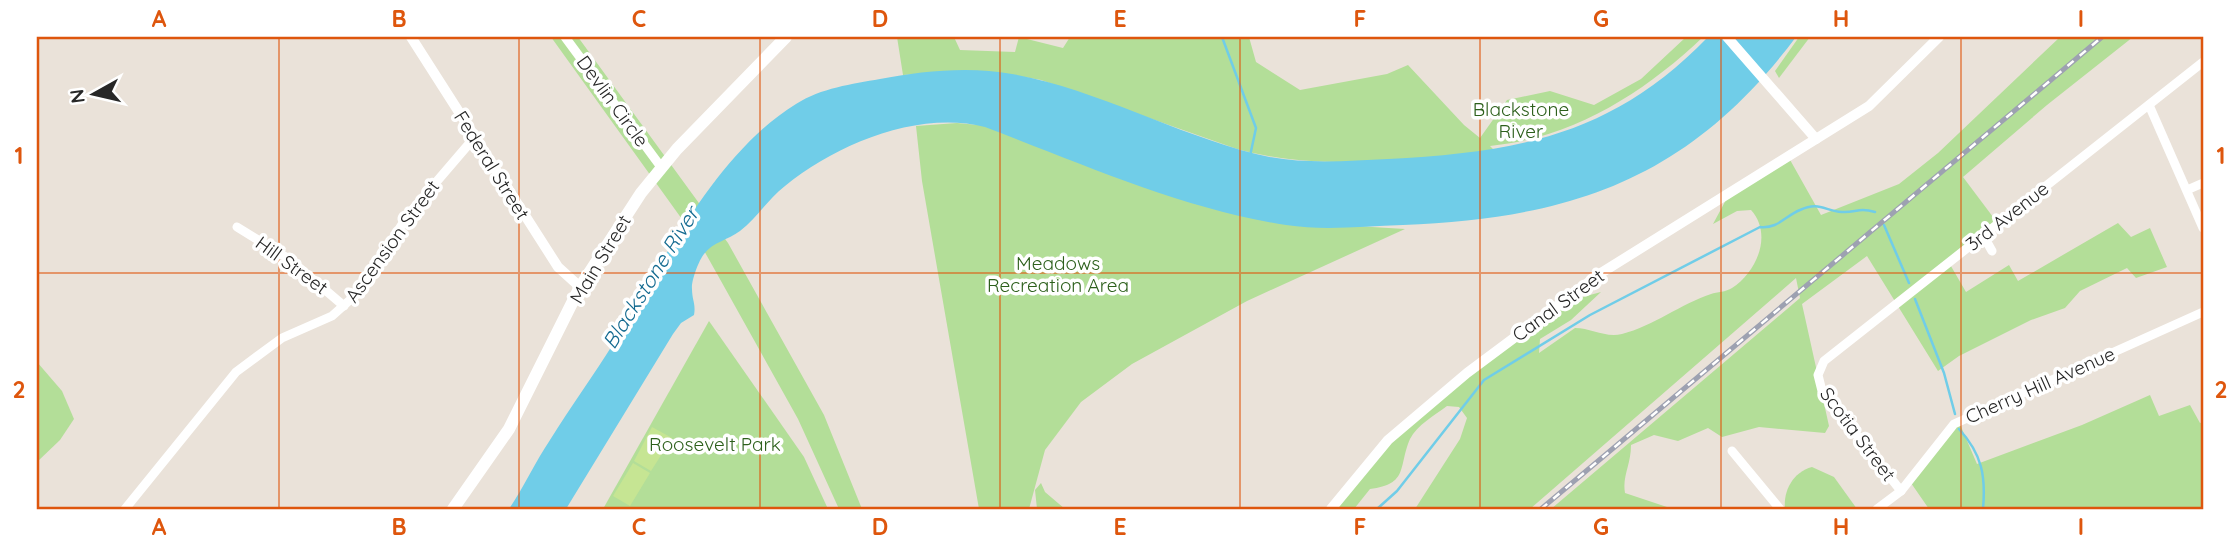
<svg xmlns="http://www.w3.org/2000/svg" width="2240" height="546" viewBox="0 0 2240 546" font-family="Quicksand,sans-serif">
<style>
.green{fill:#b3de98}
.pitch{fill:#c6e593}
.water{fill:#70cde8}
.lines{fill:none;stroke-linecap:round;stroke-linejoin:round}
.stream{stroke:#70cde8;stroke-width:2.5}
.minor{stroke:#fff;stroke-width:9}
.tertiary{stroke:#fff;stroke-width:10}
.secondary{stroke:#fff;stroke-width:12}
.rail-casing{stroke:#9da1b1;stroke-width:5}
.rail{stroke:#fff;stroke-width:2.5;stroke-dasharray:8;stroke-linecap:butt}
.grid{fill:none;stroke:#de560d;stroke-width:2;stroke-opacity:0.55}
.labels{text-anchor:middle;stroke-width:7;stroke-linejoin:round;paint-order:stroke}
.street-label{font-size:19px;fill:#272727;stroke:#fff}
.park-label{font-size:19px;fill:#2d601c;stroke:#fff}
.water-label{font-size:21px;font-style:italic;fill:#136a90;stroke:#fff}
.neatline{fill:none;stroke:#de560d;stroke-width:2.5}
.grid-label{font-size:23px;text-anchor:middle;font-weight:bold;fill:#de560d}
</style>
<rect width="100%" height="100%" fill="#eae2d9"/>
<!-- green -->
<g class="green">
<polygon points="551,37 578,37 728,243 824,415 862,509 839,509 798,419 702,247"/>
<path d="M897 37H954L960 50 1015 52 1019 37 1063 48 1070 37H1249L1256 62 1300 90 1387 74 1408 65 1464 125 1480 138 1507 100 1550 91 1594 105 1641 79 1686 37H1703C1644 93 1573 138 1490 146L1495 151C1412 160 1319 172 1237 149L1041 80C994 70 950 71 903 75Z"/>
<polygon points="1799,37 1810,37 1779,78 1775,71"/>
<path d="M2060 37H2133L2047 105 1963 177 1996 221 1948 261 1966 292 2009 265 2018 281 2118 223 2131 237 2150 228 2167 267 2136 278 2127 268 2080 291 2065 308 2031 320 1959 356 1938 371 1867 256 1802 304 1829 426 1825 433 1759 427 1722 437 1708 428 1678 441 1654 435 1631 445C1631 465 1622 476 1625 493L1673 509H1551L1800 298 1796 278 1530 509H1415L1460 439 1467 418 1459 407 1447 406C1435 415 1417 425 1410 439 1398 467 1409 484 1370 489L1354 509H1334L1407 423 1568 301 1601 292 1571 320 1540 339 1539 353 1575 328C1591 328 1605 338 1622 334 1653 326 1681 304 1711 294 1717 292 1726 292 1732 288 1757 272 1773 234 1751 210L1737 211 1713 224 1727 198 1789 158 1821 215 1899 184 1938 153Z"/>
<polygon points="957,123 989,126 1356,226 1405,229 1247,301 1132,364 1081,402 1045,450 1029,509 979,509 922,181 916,126"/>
<polygon points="709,321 804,457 828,509 603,509"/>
<polygon points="37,362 62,391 74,419 60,440 37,462"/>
<polygon points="2150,395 2159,416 2190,405 2200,423 2203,422 2203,509 1929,509 1911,483 1959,422 1977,464 2082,425"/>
<path d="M1812 467 1834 477 1857 509H1785C1783 491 1793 472 1812 467Z"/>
<polygon points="1041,483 1045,492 1065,509 1037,509 1035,490"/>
</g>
<!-- pitch -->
<g class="pitch">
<polygon points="652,427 672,438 651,471 634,461"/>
<polygon points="633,463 650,473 630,506 613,496"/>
</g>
<!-- water -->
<path class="water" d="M1708 37H1796C1690 178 1574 218 1403 225 1364 226 1325 231 1286 225 1183 209 1083 164 985 127 918 110 837 144 785 186 768 199 757 218 740 231 728 240 713 242 704 254 699 260 691 281 692 289 692 300 696 304 694 315L681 323 673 334 566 509H509C524 487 535 462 550 440 571 406 594 375 615 341 662 263 716 153 796 104 821 88 852 84 880 79 921 71 970 66 1012 74 1096 89 1173 133 1256 154 1299 165 1345 161 1388 159 1519 152 1613 135 1708 37Z"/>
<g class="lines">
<!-- stream -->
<g class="stream">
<polyline points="1222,37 1256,128 1250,156"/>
<polyline points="1884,225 1909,283"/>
<polyline points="1915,299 1944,373 1955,414"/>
<path d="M1959 429C1982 454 1986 476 1983 509"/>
<path d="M1377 509 1397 491 1484 380 1590 315 1760 227C1778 229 1785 216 1800 210 1819 201 1825 211 1842 212 1856 213 1858 207 1875 212"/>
</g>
<!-- minor -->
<g class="minor">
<polyline points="565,37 661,167"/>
<polyline points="2149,105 2203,228"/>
<polyline points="2187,190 2203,183"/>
<polyline points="237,227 289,259 344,306"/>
<polyline points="1983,235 1992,251"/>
<polyline points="1732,451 1780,509"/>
<polyline points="1901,491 1822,391 1818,375 1824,361 2203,62"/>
<polyline points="125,509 236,372 282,338 332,316 360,291 408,215 474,138"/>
<polyline points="1877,509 1901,491 1954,424 2203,312"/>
</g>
<!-- tertiary -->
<g class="tertiary">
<polyline points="411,37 558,267 580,287"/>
<polyline points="1727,37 1816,139"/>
<polyline points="1331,509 1388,440 1467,373 1601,273 1869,106 1939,37"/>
</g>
<!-- secondary -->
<polyline class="secondary" points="453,509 509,429 580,287 641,193 677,149 786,37"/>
<!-- rail casing -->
<g class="rail-casing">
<polyline id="rail" points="1541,509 2102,37"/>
</g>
<!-- rail -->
<use href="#rail" class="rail"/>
</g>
<!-- grid -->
<path class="grid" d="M279 37V509M519 37V509M760 37V509M1000 37V509M1240 37V509M1480 37V509M1721 37V509M1961 37V509M37 273H2203"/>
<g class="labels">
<!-- street labels -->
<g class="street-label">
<text transform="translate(613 101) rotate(54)" y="7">Devlin Circle</text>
<text transform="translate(492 165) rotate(58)" y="7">Federal Street</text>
<text transform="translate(2007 216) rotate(-38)" y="7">3rd Avenue</text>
<text transform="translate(392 241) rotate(-54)" y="7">Ascension Street</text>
<text transform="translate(600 259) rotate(-59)" y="7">Main Street</text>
<text transform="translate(292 265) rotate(36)" y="7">Hill Street</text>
<text transform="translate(1558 305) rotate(-36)" y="7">Canal Street</text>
<text transform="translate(2040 385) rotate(-24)" y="7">Cherry Hill Avenue</text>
<text transform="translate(1858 434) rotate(53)" y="7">Scotia Street</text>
</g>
<!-- park labels -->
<g class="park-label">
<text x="1521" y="116">Blackstone<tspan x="1521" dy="22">River</tspan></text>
<text x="1058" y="270">Meadows<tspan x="1058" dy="22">Recreation Area</tspan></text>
<text x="715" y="451">Roosevelt Park</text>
</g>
<!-- water labels -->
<g class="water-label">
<text transform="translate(651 278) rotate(-58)" y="7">Blackstone River</text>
</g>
</g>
<!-- border -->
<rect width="2240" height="546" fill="none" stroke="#ffffff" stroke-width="77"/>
<!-- north arrow -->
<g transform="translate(94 94) rotate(262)" stroke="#ffffff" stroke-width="5" paint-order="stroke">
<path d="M0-5L12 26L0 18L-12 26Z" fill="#272727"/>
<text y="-10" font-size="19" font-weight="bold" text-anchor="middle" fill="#272727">N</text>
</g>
<rect x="38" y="38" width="2164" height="470" class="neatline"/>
<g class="grid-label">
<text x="159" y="27">A</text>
<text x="399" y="27">B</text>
<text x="639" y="27">C</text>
<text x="880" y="27">D</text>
<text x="1120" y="27">E</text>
<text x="1360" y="27">F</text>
<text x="1601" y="27">G</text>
<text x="1841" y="27">H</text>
<text x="2081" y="27">I</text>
<text x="19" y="164">1</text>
<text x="2221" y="164">1</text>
<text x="19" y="398">2</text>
<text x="2221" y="398">2</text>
<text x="159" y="535">A</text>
<text x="399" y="535">B</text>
<text x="639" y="535">C</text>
<text x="880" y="535">D</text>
<text x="1120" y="535">E</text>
<text x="1360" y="535">F</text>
<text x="1601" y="535">G</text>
<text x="1841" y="535">H</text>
<text x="2081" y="535">I</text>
</g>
</svg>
